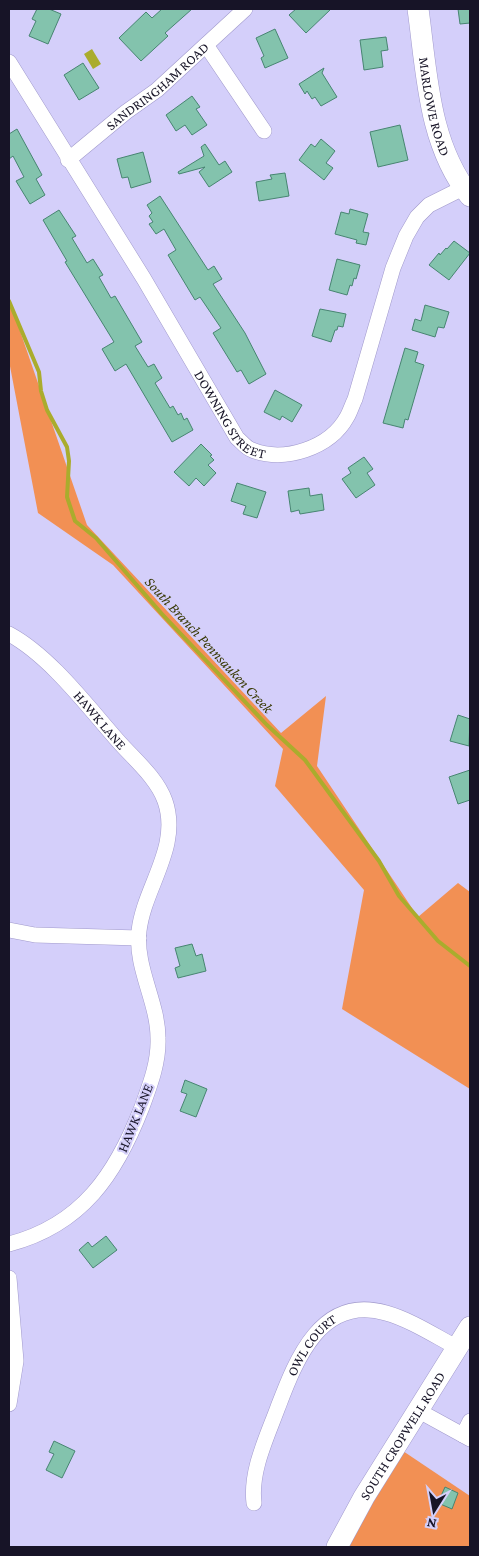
<svg xmlns="http://www.w3.org/2000/svg" width="479" height="1556" viewBox="0 0 479 1556" font-family="'Crimson Pro',serif">
<style>
.green{fill:#f29054}
.water{fill:#aaac2d}
.lines{fill:none;stroke-linecap:round;stroke-linejoin:round}
.stream{stroke:#aaac2d;stroke-width:4}
.building{fill:#83c3ad;stroke:#478571}
.street-casing{stroke:#a19acc;stroke-width:16}
.secondary-casing{stroke:#a19acc;stroke-width:22}
.street{stroke:#fff;stroke-width:15}
.secondary{stroke:#fff;stroke-width:21}
.labels{text-anchor:middle;stroke-width:4;stroke-linejoin:round;paint-order:stroke}
.street-label{font-size:14px;fill:#171427;stroke:#d4cffa}
.water-label{font-size:15px;font-style:italic;fill:#383904;stroke:#d4cffa}
</style>
<rect width="100%" height="100%" fill="#d4cffa"/>
<!-- green -->
<g class="green">
<polygon points="9,299 87,525 281,733 326,696 317,766 418,917 458,883 470,892 470,1089 342,1009 364,890 275,786 283,749 113,565 38,513 9,361"/>
<polygon points="397,1447 470,1496 470,1547 337,1547"/>
</g>
<!-- water -->
<polygon class="water" points="92,49 101,64 93,69 84,54"/>
<g class="lines">
<!-- stream -->
<polyline class="stream" points="9,301 39,372 41,391 47,410 67,447 69,461 67,497 75,521 96,538 162,614 267,725 305,760 379,861 399,896 438,941 470,966"/>
</g>
<!-- building -->
<g class="building">
<polygon points="37,9 49,9 61,14 48,44 29,36 36,21 32,19"/>
<polygon points="162,9 192,9 165,33 168,36 141,61 119,38 146,12 152,18"/>
<polygon points="296,9 331,9 306,33 289,15"/>
<polygon points="458,9 470,9 470,23 460,24"/>
<polygon points="275,29 288,58 265,68 261,58 264,56 256,38"/>
<polygon points="386,37 388,50 381,51 383,67 364,70 360,40"/>
<polygon points="83,63 99,88 79,100 64,75"/>
<polygon points="324,68 322,73 337,97 321,106 315,97 312,99 307,91 305,94 299,84"/>
<polygon points="192,96 200,107 196,109 207,125 192,135 185,125 176,131 166,115"/>
<polygon points="400,125 408,160 378,167 370,132"/>
<polygon points="17,129 42,175 36,179 45,195 30,204 16,181 24,177 13,156 9,159 9,134"/>
<polygon points="321,139 335,151 326,163 333,168 324,180 299,160 311,144 315,147"/>
<polygon points="205,144 219,165 225,161 232,172 209,187 199,172 205,167 179,174 178,172 204,156 201,147"/>
<polygon points="143,152 151,182 131,188 128,177 122,178 117,159"/>
<polygon points="285,173 289,196 259,201 256,182 272,179 270,175"/>
<polygon points="160,196 208,270 214,266 222,279 213,284 245,333 266,374 249,384 241,370 237,372 213,333 221,328 200,297 195,300 168,255 176,250 164,229 156,234 149,224 153,222 149,216 152,213 147,205"/>
<polygon points="350,209 368,214 363,232 369,233 366,245 356,243 357,240 335,234 341,212 349,214"/>
<polygon points="59,210 76,236 72,238 87,263 93,259 103,275 99,277 111,298 115,296 142,342 135,346 148,367 154,364 162,378 155,383 170,408 173,406 178,415 181,413 184,420 187,418 193,430 172,442 126,364 115,371 102,349 114,342 65,262 67,261 43,220"/>
<polygon points="454,241 470,253 449,280 429,265 439,253 440,255 446,248 447,249"/>
<polygon points="337,259 360,265 356,279 354,278 352,286 350,285 347,295 329,290"/>
<polygon points="425,305 449,312 444,328 438,327 435,337 412,330 415,319 421,321"/>
<polygon points="320,309 346,314 343,327 338,326 337,330 335,330 331,342 312,336"/>
<polygon points="405,348 418,352 415,362 424,365 408,420 405,419 403,428 383,423"/>
<polygon points="275,390 302,405 292,422 282,416 280,420 264,412"/>
<polygon points="201,444 212,455 210,456 214,460 208,465 216,473 204,486 196,478 189,486 174,472"/>
<polygon points="364,457 373,469 367,473 375,485 356,498 342,479 351,473 348,468"/>
<polygon points="237,483 266,492 257,518 243,514 246,506 231,501"/>
<polygon points="309,488 310,496 322,494 324,510 300,514 299,510 291,512 288,491"/>
<polygon points="458,715 470,719 469,746 450,741"/>
<polygon points="470,770 470,800 458,804 449,777"/>
<polygon points="192,944 196,956 202,954 206,971 178,978 175,968 180,966 175,948"/>
<polygon points="185,1080 207,1089 196,1117 180,1111 187,1094 181,1092"/>
<polygon points="106,1236 117,1250 93,1268 79,1250 88,1242 92,1247"/>
<polygon points="54,1441 75,1451 62,1478 46,1470 54,1454 49,1452"/>
<polygon points="445,1487 458,1493 452,1509 438,1503"/>
</g>
<g class="lines">
<!-- street casing -->
<g class="street-casing">
<g id="street">
<polyline points="206,45 264,131"/>
<path id="s1" d="M9 62 144 279 237 438C242 442 246 448 252 450 284 463 330 448 347 417 350 412 352 405 355 399L393 268 406 236 417 217 429 205 463 188"/>
<path id="s2" d="M68 160 126 112 157 90 245 9"/>
<path id="s3" d="M9 634C50 656 88 707 119 742 134 759 157 778 165 801 181 847 144 887 139 931 135 968 158 1002 158 1038 159 1062 150 1085 142 1107 116 1174 82 1225 9 1244"/>
<polyline points="9,930 35,935 139,938"/>
<polyline points="9,1278 16,1361 9,1404"/>
<polyline points="419,1411 470,1439"/>
<polyline points="463,1435 470,1421"/>
<path id="s4" d="M254 1503C250 1471 267 1437 278 1407 296 1360 321 1294 386 1313 411 1320 435 1336 458 1348"/>
</g>
</g>
<!-- secondary casing -->
<g class="secondary-casing">
<g id="secondary">
<path id="s5" d="M418 9C427 73 428 143 470 196"/>
<path id="s6" d="M337 1547 364 1497 470 1327"/>
</g>
</g>
<!-- street -->
<use href="#street" class="street"/>
<!-- secondary -->
<use href="#secondary" class="secondary"/>
</g>
<g class="labels">
<!-- street labels -->
<g class="street-label">
<text dy="5" stroke="none"><textPath href="#s2" startOffset="116">SANDRINGHAM ROAD</textPath></text>
<text dy="5" stroke="none"><textPath href="#s5" startOffset="99">MARLOWE ROAD</textPath></text>
<text dy="5" stroke="none"><textPath href="#s1" startOffset="418">DOWNING STREET</textPath></text>
<text dy="5" stroke="none"><textPath href="#s3" startOffset="126">HAWK LANE</textPath></text>
<text transform="translate(135 1118) rotate(-68)" y="5">HAWK LANE</text>
<text dy="5" stroke="none"><textPath href="#s4" startOffset="171">OWL COURT</textPath></text>
<text dy="5" stroke="none"><textPath href="#s6" startOffset="129">SOUTH CROPWELL ROAD</textPath></text>
</g>
<!-- water labels -->
<g class="water-label">
<text transform="translate(209 645) rotate(47)" y="5">South Branch Pennsauken Creek</text>
</g>
</g>
<!-- border -->
<rect width="479" height="1556" fill="none" stroke="#171427" stroke-width="20"/>
<!-- north arrow -->
<g transform="translate(434 1511) rotate(191)" stroke="#d4cffa" stroke-width="4" paint-order="stroke">
<path d="M0-4L9 19L0 12L-9 19Z" fill="#171427"/>
<text y="-8" font-size="14" font-weight="bold" text-anchor="middle" fill="#171427">N</text>
</g>
</svg>
